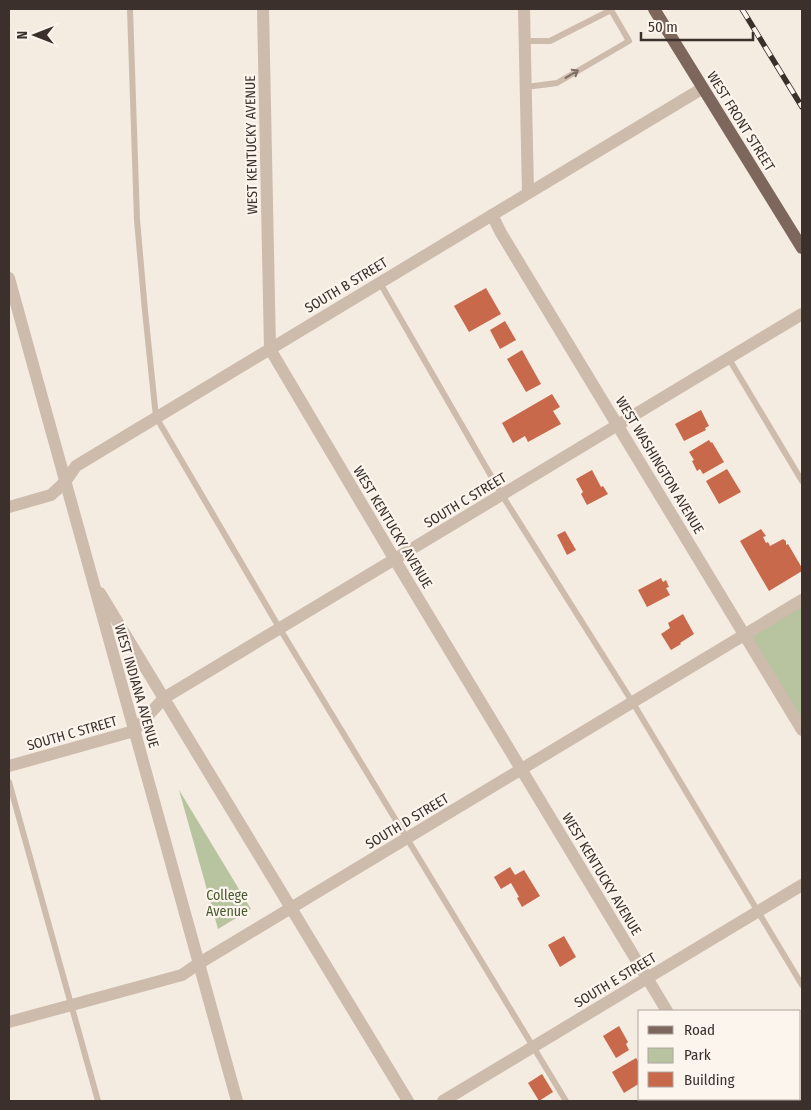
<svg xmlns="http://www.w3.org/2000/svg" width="811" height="1110" viewBox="0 0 811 1110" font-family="'Fira Sans Condensed',sans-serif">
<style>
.green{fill:#b8c4a0}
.building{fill:#c8694b}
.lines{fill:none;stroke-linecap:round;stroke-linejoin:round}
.service{stroke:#cdbbac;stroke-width:6}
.minor{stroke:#cdbbac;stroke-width:12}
.tertiary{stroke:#cdbbac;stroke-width:12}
.primary{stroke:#7d675c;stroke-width:12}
.rail-casing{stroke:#3b302b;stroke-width:5.5}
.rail{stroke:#fbf5ee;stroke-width:4;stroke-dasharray:11;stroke-linecap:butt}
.oneway{stroke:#7d6f65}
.labels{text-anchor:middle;stroke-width:4.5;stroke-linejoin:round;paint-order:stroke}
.street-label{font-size:14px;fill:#3b302b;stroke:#fbf5ee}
.park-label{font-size:14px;fill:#4a5a2e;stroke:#fbf5ee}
</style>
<rect width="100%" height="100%" fill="#f4ebe1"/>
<!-- green -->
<g class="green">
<polygon points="802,600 802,730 745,635"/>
<polygon points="179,790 251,909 218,929"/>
</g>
<!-- building -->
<g class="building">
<polygon points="486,288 501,314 469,332 454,306"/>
<polygon points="505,321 516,340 500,349 490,330"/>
<polygon points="522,350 541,384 526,392 507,359"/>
<polygon points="552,394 560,407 553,411 561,424 528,442 525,436 513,443 502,423"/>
<polygon points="701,410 709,426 705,428 706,430 684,441 675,424"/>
<polygon points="709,440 711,443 712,442 724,462 703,474 700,469 697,471 692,461 694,460 689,452"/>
<polygon points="727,469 741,492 719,504 706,481"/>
<polygon points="592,470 601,487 603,486 608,494 587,505 581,494 583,492 576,479"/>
<polygon points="761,529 766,536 763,537 766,543 768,542 770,546 783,539 786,541 786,545 788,544 802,568 802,571 769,591 740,541"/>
<polygon points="565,531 576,550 567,555 557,535"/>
<polygon points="661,578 663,582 666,580 669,587 666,588 670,595 647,607 638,590"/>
<polygon points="683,614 694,634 680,643 681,644 671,650 661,634 670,628 668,623"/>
<polygon points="510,867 515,875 524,870 540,896 522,907 517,898 519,897 511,883 501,889 494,877"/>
<polygon points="564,936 576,957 560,967 548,945"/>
<polygon points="619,1026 628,1042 626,1044 629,1050 616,1058 603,1036"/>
<polygon points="636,1058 640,1064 640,1083 624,1093 612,1072"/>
<polygon points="542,1074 553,1092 539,1101 528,1083"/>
</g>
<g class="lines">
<!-- service -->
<g class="service">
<polyline points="130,9 137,220 145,311 156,417 280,629 566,1101"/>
<polyline points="525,41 550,41 611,10 629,41 557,83 526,87"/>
<polyline points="380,283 502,495 633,703 802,985"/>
<polyline points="729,359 802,481"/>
<polyline points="9,782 98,1101"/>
</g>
<!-- minor -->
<g class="minor">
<polyline points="524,9 528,192"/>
<polyline points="492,215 501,233 802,730"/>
<polyline points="9,507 51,495 65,482 76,466 703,88"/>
<polyline points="9,766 134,731 164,698 802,314"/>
<polyline points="9,1022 182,975 198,964 802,600"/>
<polyline points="443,1101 802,885"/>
</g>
<!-- tertiary -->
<g class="tertiary">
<polyline points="263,9 270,349 395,560 667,1011"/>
<polyline points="9,278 237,1101"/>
<polyline points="100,593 408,1101"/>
<polyline points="720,1099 721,1101"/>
</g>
<!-- primary -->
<polyline class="primary" points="654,9 802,248"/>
<!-- rail casing -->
<g class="rail-casing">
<polyline id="rail" points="742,9 802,107"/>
</g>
<!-- rail -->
<use href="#rail" class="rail"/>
</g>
<!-- one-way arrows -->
<defs><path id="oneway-shaft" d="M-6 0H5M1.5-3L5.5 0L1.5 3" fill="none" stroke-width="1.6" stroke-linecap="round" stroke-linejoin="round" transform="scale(1.25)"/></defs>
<use class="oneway" href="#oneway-shaft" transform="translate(572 74) rotate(-31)"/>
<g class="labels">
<!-- street labels -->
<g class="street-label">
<text transform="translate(741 121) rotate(58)" y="5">WEST FRONT STREET</text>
<text transform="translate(251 145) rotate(-91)" y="5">WEST KENTUCKY AVENUE</text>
<text transform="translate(346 285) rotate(-31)" y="5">SOUTH B STREET</text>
<text transform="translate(660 465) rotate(59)" y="5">WEST WASHINGTON AVENUE</text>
<text transform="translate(465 500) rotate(-31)" y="5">SOUTH C STREET</text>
<text transform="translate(393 527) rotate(59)" y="5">WEST KENTUCKY AVENUE</text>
<text transform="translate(137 686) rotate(74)" y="5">WEST INDIANA AVENUE</text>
<text transform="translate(72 733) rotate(-16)" y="5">SOUTH C STREET</text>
<text transform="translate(407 821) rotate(-31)" y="5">SOUTH D STREET</text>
<text transform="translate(602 874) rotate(59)" y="5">WEST KENTUCKY AVENUE</text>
<text transform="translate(615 980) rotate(-31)" y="5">SOUTH E STREET</text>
</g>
<!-- park labels -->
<g class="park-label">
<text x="227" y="900">College<tspan x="227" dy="16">Avenue</tspan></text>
</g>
</g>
<!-- border -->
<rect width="811" height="1110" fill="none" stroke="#3b302b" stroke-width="20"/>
<!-- legend -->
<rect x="638" y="1010" width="162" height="90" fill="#fbf5ee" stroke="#aea6a0"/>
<rect x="648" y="1026" width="25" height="8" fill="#7d675c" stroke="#aea6a0"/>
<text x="684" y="1035" font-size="15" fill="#3b302b">Road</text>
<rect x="648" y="1048" width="25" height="15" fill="#b8c4a0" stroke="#aea6a0"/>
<text x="684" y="1060" font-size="15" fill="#3b302b">Park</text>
<rect x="648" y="1072" width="25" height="15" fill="#c8694b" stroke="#aea6a0"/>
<text x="684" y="1085" font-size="15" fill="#3b302b">Building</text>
<!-- north arrow -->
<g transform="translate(35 35) rotate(270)" stroke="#fbf5ee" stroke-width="4" paint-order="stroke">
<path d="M0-4L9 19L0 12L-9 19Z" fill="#3b302b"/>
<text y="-8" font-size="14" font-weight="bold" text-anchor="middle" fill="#3b302b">N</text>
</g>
<!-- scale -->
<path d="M641 32v8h112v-8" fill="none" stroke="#3b302b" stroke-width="2.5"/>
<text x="648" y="32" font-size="15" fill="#3b302b" stroke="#fbf5ee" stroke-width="4" paint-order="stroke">50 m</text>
</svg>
